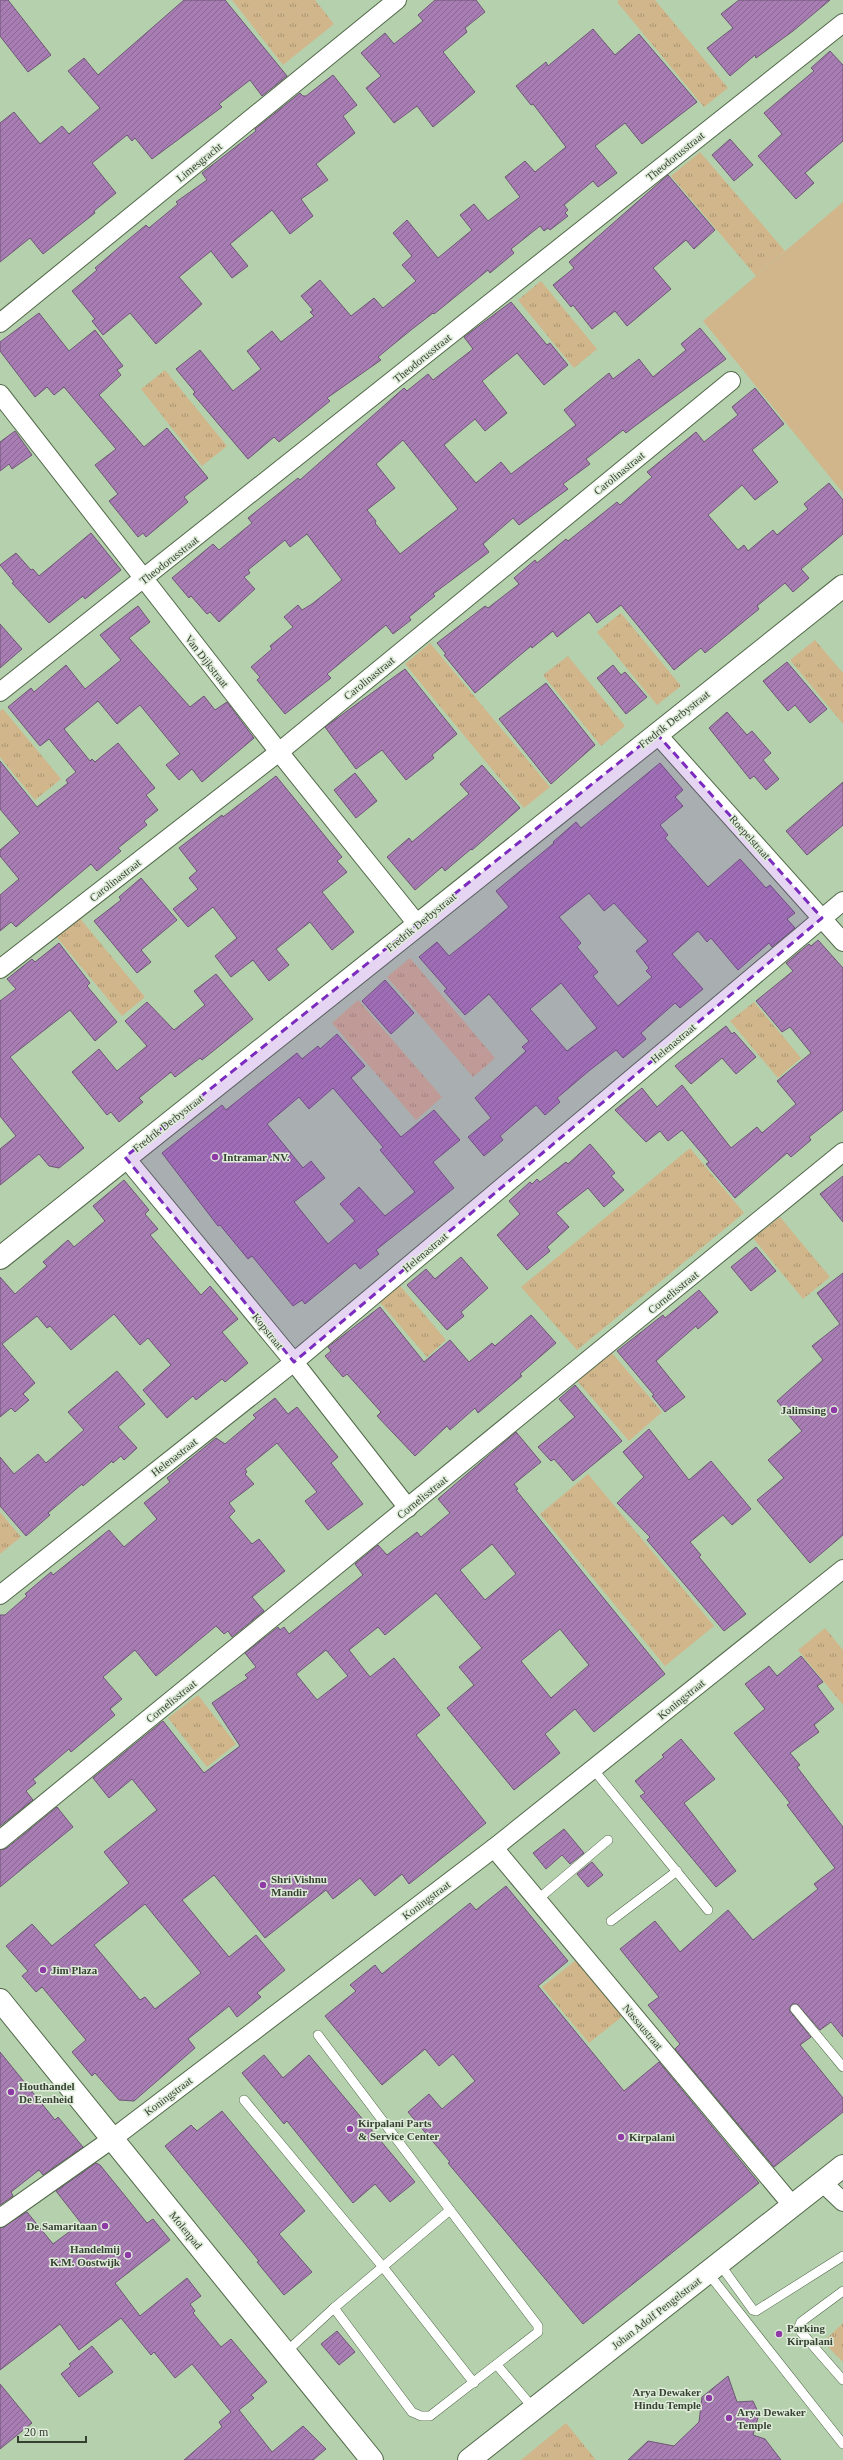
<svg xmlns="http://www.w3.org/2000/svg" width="843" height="2460" viewBox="0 0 843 2460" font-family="Georgia,serif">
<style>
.grass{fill:url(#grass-tufts)}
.pitch{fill:#d1b68c}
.building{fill:url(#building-hatch);stroke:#6e5775;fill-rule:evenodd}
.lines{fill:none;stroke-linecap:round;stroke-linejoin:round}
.service-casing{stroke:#52694a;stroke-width:10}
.minor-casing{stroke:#52694a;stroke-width:20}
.tertiary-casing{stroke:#52694a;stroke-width:24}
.secondary-casing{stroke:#52694a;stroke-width:24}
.service{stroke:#fff;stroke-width:9}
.minor{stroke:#fff;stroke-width:18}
.tertiary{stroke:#fff;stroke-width:22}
.secondary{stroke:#fff;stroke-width:22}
.marked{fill:#7b2cbf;fill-opacity:0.2;stroke:#7b2cbf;stroke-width:3;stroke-dasharray:8 5;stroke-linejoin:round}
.poi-dot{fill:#8f39a6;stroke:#dfecda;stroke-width:1.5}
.labels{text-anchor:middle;stroke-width:3;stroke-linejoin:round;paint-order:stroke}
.street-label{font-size:11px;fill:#364132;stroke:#dfecda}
.poi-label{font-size:11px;font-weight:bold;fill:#364132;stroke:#dfecda;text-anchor:start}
</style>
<defs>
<pattern id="grass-tufts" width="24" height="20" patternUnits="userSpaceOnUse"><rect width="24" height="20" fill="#d1b68c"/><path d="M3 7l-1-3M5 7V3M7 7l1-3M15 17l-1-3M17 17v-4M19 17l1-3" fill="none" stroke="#aa9673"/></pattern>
<pattern id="building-hatch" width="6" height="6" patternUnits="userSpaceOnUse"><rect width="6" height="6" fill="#a87db4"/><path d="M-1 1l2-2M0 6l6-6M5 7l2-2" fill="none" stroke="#8a6893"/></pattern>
</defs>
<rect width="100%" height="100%" fill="#b5d0ad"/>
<!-- grass -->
<g class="grass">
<polygon points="232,0 315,0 334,24 283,65"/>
<polygon points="619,0 655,0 728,88 704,107 617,2"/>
<polygon points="700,152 785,251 756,276 671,176"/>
<polygon points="541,281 597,349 574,368 518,300"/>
<polygon points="165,370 227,446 202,466 141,389"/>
<polygon points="621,613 681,686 657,705 597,632"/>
<polygon points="815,640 843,673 843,724 790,660"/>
<polygon points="430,643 550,787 524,808 405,664"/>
<polygon points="568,656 625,726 601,746 543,675"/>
<polygon points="3,709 61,779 35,800 0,757 0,711"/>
<polygon points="78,916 145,997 122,1016 55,935"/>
<polygon points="410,958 495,1058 473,1077 387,977"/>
<polygon points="358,1000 442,1097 416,1120 332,1023"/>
<polygon points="754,1002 801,1058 778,1078 730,1021"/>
<polygon points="690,1148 744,1213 577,1350 521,1287"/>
<polygon points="780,1217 830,1277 803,1299 753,1238"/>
<polygon points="397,1282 446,1340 427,1357 377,1299"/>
<polygon points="606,1346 662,1412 629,1441 572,1375"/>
<polygon points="588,1474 714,1626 665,1666 540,1514"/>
<polygon points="0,1512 21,1537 0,1554"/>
<polygon points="825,1628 843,1650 843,1705 798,1650"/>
<polygon points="198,1695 236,1744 207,1767 168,1718"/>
<polygon points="576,1960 623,2016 589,2043 542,1987"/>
<polygon points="843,2323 843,2362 823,2342"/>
<polygon points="566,2423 596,2460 521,2460"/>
</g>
<!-- pitch -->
<polygon class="pitch" points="843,202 843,493 703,321"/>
<!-- building -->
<g class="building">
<polygon points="0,0 8,0 51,55 28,72 0,36"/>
<polygon points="184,0 225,0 287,76 262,96 250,80 219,104 222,107 152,159 135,138 132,141 127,135 92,163 116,193 94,211 95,213 43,254 30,238 0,262 0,123 14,112 40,144 62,126 69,134 100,108 68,71 84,58 98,75"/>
<polygon points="435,0 476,0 485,12 465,28 467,32 443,52 475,92 433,127 417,106 394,123 366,88 381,76 361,53 385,33 394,44 423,21 418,15"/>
<polygon points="739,0 830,0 793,31 756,58 755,55 730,76 707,48 733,28 721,14"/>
<polygon points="593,29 615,55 639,34 697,102 642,144 625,123 595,146 617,173 598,187 593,181 564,205 568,210 565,213 568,216 550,230 548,228 544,231 540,226 511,249 514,253 490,273 488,270 434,314 433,313 411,330 378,357 381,360 327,398 330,401 279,442 274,437 248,459 193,394 195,392 176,369 200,350 233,391 261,369 247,351 272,331 281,342 314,316 310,312 313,310 301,296 320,280 351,316 374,298 383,308 416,281 402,265 412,256 393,233 407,220 438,258 472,230 460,215 474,204 488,221 520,197 505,177 525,161 535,172 566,147 533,104 531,105 516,86 546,62 548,66"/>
<polygon points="830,51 843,65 843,141 805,173 814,183 796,199 758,156 782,134 764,113 814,71 811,68"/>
<polygon points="333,75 357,105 343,116 355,133 316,164 328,180 301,199 313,216 290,234 272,210 230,244 248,266 232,278 211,251 179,277 202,304 156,344 130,313 103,335 92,321 95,319 72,291 97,270 95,268 123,244 146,225 149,228 178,204 176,202 207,180 202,173 256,131 255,129 300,93 303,96 306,96"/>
<polygon points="730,139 753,165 734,181 712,155"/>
<polygon points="668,175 715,230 694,249 686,240 653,268 671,289 627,326 615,311 592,329 573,305 571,307 553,285 574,268 569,262"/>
<path d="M511 302 547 345 550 343 568 365 544 385 517 353 482 381 507 413 485 431 475 419 444 445 476 483 501 462 511 474 576 425 564 410 609 373 613 379 639 359 653 377 686 350 681 344 700 328 726 359 635 426 626 433 623 430 586 459 590 464 563 484 568 489 519 525 513 518 483 544 489 552 433 594 435 596 409 617 411 620 393 634 386 625 327 674 331 678 285 714 257 680 260 677 251 667 272 649 270 646 293 627 284 617 298 605 302 610 312 604 342 580 307 534 290 547 285 540 248 570 250 573 244 577 255 589 219 622 210 612 207 614 191 596 189 598 172 578 213 544 219 550 252 523 248 518 298 478 300 480 404 388 407 391 428 374 433 380 473 349 464 337ZM403 440 458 509 400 554 375 523 376 521 367 510 395 488 376 464Z"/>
<polygon points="39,313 69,351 95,330 123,366 117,370 121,375 99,395 144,447 167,428 208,478 184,497 188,502 146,537 143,533 138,537 109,501 118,494 95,465 116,449 64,387 54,395 47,387 35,397 0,351 0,342"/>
<polygon points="755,388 784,424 752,450 778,482 755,500 742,485 708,515 738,550 744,545 748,551 773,530 777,535 808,509 804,504 829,483 843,500 843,534 801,569 809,578 793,592 785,583 757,606 759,609 705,653 701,648 674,670 621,605 597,623 589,612 557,637 553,631 532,648 531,646 475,693 444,655 446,654 437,643 485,606 488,608 519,584 514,578 535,560 537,563 566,539 568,541 617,502 620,505 652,477 647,472 696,432 704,442 738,415 732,407"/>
<polygon points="15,431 32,455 12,469 9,464 0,471 0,442"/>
<polygon points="91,533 121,570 85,599 83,596 49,623 12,583 14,582 0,565 16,553 31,570 33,569 39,576"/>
<polygon points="138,606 150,622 129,638 190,707 204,696 215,710 227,702 254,738 202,782 192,769 179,780 166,765 180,754 140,705 117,724 98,701 64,729 90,761 92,759 95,762 118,743 155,788 146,795 158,810 144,821 147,825 118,848 121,851 97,871 91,864 16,927 11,922 0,931 0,895 19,879 0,856 0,850 20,833 0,809 0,761 37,807 68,783 66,780 76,772 49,739 40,746 8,707 31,688 34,692 66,665 85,689 121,660 100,635"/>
<polygon points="0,624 22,649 0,668"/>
<polygon points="787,662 827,709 810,723 795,705 788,711 763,681"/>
<polygon points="613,665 621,675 625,672 647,697 626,714 597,678"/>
<polygon points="405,669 457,734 432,755 434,758 406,780 382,750 356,769 325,727"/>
<polygon points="546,683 595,745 551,784 499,719"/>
<polygon points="727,712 747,735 752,731 771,753 763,760 779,779 766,790 754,776 750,779 709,728"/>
<path d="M660 763 683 790 675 797 683 806 660 825 668 835 665 838 708 887 740 859 766 888 770 885 795 913 787 919 795 928 772 947 769 943 738 970 711 938 707 942 698 931 672 954 703 989 680 1008 675 1003 641 1033 646 1039 623 1058 616 1050 590 1070 557 1098 560 1102 545 1115 536 1105 500 1136 503 1140 484 1156 468 1137 491 1118 475 1098 526 1051 522 1047 529 1041 489 994 465 1015 444 991 447 989 419 957 437 942 449 956 478 933 509 907 496 891 554 843 553 842 576 822 581 828ZM589 893 604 911 614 903 648 941 636 951 649 968 646 971 652 977 618 1006 593 976 598 972 577 947 581 943 559 917ZM561 983 597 1028 567 1051 530 1009Z"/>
<polygon points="482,765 520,808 472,850 471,849 445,871 442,867 415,890 387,857 409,838 412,842 469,794 460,784"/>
<polygon points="355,773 377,801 356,818 334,790"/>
<polygon points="276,776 342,857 337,861 347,872 322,892 354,932 332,950 310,922 276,949 289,965 269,981 253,960 231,977 215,956 237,938 213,907 188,927 173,909 198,889 189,878 197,871 179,848 222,815 223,817"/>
<polygon points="843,782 843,825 807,855 786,831"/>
<polygon points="141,878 177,920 141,950 151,962 137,973 94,921 121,900 119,897"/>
<polygon points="818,940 843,968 843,1110 809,1137 811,1140 791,1157 787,1153 735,1198 706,1164 709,1162 682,1130 668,1141 660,1131 646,1142 615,1110 642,1088 657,1107 682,1085 731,1148 757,1127 762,1133 796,1104 777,1081 811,1053 790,1027 782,1032 756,1001 793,971 786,963 809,944 811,946"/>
<polygon points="59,943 90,983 87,986 117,1022 95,1041 70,1010 10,1057 84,1148 59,1168 49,1166 39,1154 0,1185 0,1149 16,1136 0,1116 0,1001 16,989 7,979 32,959 35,962"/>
<polygon points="216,974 253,1019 202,1060 200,1058 175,1077 171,1072 139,1098 143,1102 119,1122 111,1112 107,1115 72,1072 99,1049 117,1071 147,1046 125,1021 147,1002 174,1030 205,1005 194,991"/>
<polygon points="385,980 414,1013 391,1034 362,1001"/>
<polygon points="726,1026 732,1034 734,1032 756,1057 736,1074 722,1058 691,1084 675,1066"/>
<path d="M337 1034 365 1066 351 1078 401 1137 434 1110 460 1140 433 1162 454 1188 376 1250 379 1254 360 1269 355 1263 305 1304 302 1300 293 1306 252 1256 248 1259 220 1225 218 1226 162 1153 222 1105 226 1110 297 1053 302 1059 318 1046 320 1049ZM333 1088 383 1147 380 1150 415 1192 385 1216 359 1187 340 1204 355 1221 328 1244 294 1202 325 1178 311 1161 303 1168 267 1124 299 1097 309 1109Z"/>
<polygon points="590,1144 615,1173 611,1176 624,1190 604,1207 588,1188 556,1213 569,1227 547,1247 550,1251 527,1270 497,1235 520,1214 509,1201 530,1182 532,1184 537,1179 540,1182 566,1162 568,1164"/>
<polygon points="843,1176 843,1222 820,1194"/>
<polygon points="124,1180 149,1210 145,1214 158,1229 150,1235 201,1295 210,1286 238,1319 222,1332 248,1363 225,1382 222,1379 196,1400 193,1396 167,1418 143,1390 171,1365 148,1338 140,1345 114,1314 71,1350 50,1326 47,1328 37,1316 2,1344 35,1383 23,1394 29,1400 15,1412 11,1408 0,1417 0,1277 15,1294 47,1266 43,1262 68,1240 74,1247 105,1221 93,1206"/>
<polygon points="756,1247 776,1271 751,1291 731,1267"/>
<polygon points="461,1257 488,1288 461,1312 464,1316 447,1330 407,1285 426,1269 435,1279"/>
<polygon points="843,1273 843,1535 810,1563 757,1500 784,1478 768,1460 802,1431 777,1401 823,1360 812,1346 840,1324 817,1293"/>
<polygon points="699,1290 718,1312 698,1329 696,1326 656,1361 685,1397 665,1412 652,1396 654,1395 617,1351 663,1315 665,1318"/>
<polygon points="380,1307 424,1362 450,1340 469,1362 492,1343 495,1346 531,1315 556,1343 520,1374 522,1376 478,1413 475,1408 450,1430 447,1426 415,1456 377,1416 381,1412 347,1374 343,1377 325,1356 331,1351 328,1347"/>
<polygon points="117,1371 145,1404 118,1427 137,1448 124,1460 121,1456 113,1463 112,1461 83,1486 82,1484 48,1513 50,1515 26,1536 0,1506 0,1457 14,1474 38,1454 46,1463 84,1430 68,1412"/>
<polygon points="575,1385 622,1441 573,1481 554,1459 551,1461 538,1447 575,1417 559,1399"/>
<polygon points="275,1398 288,1414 297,1407 338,1457 331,1463 363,1504 328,1530 305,1501 317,1492 277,1443 245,1469 247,1472 245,1474 254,1484 229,1503 235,1511 229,1517 252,1544 259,1539 285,1571 252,1597 264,1611 232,1637 228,1631 224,1634 216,1626 156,1676 135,1650 103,1677 122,1699 110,1709 115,1715 71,1752 69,1749 37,1776 33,1779 36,1783 26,1791 33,1800 0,1826 0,1615 5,1615 27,1596 25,1594 51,1572 53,1575 109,1530 124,1547 157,1519 144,1503 170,1482 167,1478 216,1438 225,1444 256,1418 253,1415"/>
<polygon points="649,1429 689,1480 711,1461 751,1509 732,1525 723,1515 690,1542 701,1555 699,1557 746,1614 724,1631 647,1540 650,1537 617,1503 644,1477 623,1452"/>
<path d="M516 1432 541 1462 514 1484 518 1489 516 1490 665 1674 594 1732 575 1709 545 1734 560 1753 514 1790 447 1708 474 1685 459 1667 482 1648 436 1593 385 1635 378 1627 349 1650 370 1677 394 1658 440 1715 416 1735 486 1823 409 1884 402 1874 375 1896 360 1878 333 1899 326 1890 265 1938 214 1875 182 1900 229 1957 256 1935 285 1970 257 1993 261 1997 237 2017 229 2006 188 2039 195 2048 134 2101 119 2100 95 2073 92 2076 72 2052 86 2040 42 1987 36 1992 22 1976 28 1971 6 1946 32 1924 52 1946 129 1883 104 1852 157 1810 132 1779 109 1798 93 1778 163 1721 204 1773 240 1746 212 1703 248 1678 245 1675 256 1667 245 1653 278 1627 280 1630 284 1627 289 1634 363 1575 355 1564 378 1545 387 1555 417 1532 421 1537 450 1513 438 1499ZM492 1544 516 1574 485 1600 460 1570ZM560 1629 589 1665 551 1698 521 1661ZM326 1650 348 1676 317 1700 296 1674ZM145 1904 201 1973 155 2009 145 1997 140 2000 94 1945Z"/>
<polygon points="801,1656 823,1682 817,1686 834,1709 814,1725 819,1732 790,1753 800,1765 797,1767 843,1827 843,2037 831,2022 820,2030 797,2004 792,2004 789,2010 811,2037 800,2045 843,2098 843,2112 774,2167 675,2049 680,2044 648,2005 659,1997 620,1949 655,1921 680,1952 728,1910 753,1940 818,1889 814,1884 835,1868 787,1805 790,1803 734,1733 765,1709 745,1684 769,1666 777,1676"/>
<polygon points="681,1739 715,1779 684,1803 736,1871 716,1887 640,1796 645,1793 635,1781 664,1757 662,1755"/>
<polygon points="57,1807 73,1827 0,1887 0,1850 7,1848"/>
<polygon points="564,1829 584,1853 570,1864 562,1855 546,1869 533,1853"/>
<polygon points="592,1862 603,1875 588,1887 577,1874"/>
<polygon points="506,1886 568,1961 538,1986 624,2091 659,2062 759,2183 583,2324 448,2163 450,2162 408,2112 429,2094 442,2109 475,2081 453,2054 439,2066 425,2049 382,2085 325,2016 356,1991 350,1985 375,1965 382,1974 470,1903 476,1910"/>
<polygon points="0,2052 55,2120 58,2117 83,2147 43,2175 39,2170 11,2192 13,2196 0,2205"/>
<polygon points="264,2055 283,2078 309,2055 415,2182 390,2202 375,2184 353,2203 287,2121 284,2124 242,2073"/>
<polygon points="222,2111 305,2211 279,2234 312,2272 284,2295 257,2262 259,2261 165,2146 191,2125 197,2131"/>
<polygon points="96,2163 100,2165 147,2223 153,2219 170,2240 115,2283 140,2316 187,2278 201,2296 190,2304 195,2311 193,2313 221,2347 231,2339 267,2382 251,2395 254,2398 239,2410 272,2452 303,2426 326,2449 313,2460 184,2460 222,2427 219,2422 231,2412 192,2364 175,2378 154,2352 151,2355 121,2318 79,2350 60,2324 0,2370 0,2228 27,2212 53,2244 81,2223 56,2191"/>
<polygon points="337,2331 355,2352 339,2365 321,2344"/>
<polygon points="92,2346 113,2372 79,2397 61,2374 71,2366 69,2364"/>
<polygon points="728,2376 737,2402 753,2401 759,2414 753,2435 765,2439 781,2460 628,2460 648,2441 674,2446 699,2422 702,2397"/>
<polygon points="0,2384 32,2423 0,2449"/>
</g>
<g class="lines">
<!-- service casing -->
<g class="service-casing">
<g id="service">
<polyline points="593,1769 708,1910"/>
<polyline points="537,1900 608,1840"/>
<polyline points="611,1921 677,1871"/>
<polyline points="795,2009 843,2067"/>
<polyline points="318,2035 450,2210"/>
<polyline points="244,2100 383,2267 474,2383"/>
<polygon points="450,2210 538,2326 538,2332 430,2416 421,2416 412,2412 334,2308"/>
<polyline points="719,2263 753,2310 756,2311 843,2256"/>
<polyline points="708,2273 843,2444"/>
<polyline points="843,2291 801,2322 799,2327 801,2332 843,2380"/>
<polyline points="285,2353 334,2308"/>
<polyline points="497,2365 534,2409"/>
</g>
</g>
<!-- minor casing -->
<g class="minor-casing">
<g id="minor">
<polyline points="0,323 397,0"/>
<polyline points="0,394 279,752 418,925"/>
<polyline points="0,692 843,23"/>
<polyline points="656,733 843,942"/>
<polyline points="0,969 279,752 731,381"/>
<polyline points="125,1157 294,1362 408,1508"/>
<polyline points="0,1595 294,1362 843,901"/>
<polyline points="0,1840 843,1152"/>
<polyline points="494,1848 792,2205"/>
<polyline points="822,2182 843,2202"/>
<polyline points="0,2218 112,2139 494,1848 843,1569"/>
</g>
</g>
<!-- tertiary casing -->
<g class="tertiary-casing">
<polyline id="tertiary" points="0,2000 372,2460"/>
</g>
<!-- secondary casing -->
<g class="secondary-casing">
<g id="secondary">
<polyline points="0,1258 843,586"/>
<polyline points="469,2460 843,2166"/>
</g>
</g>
<!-- service -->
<use href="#service" class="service"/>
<!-- minor -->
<use href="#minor" class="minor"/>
<!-- tertiary -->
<use href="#tertiary" class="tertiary"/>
<!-- secondary -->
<use href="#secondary" class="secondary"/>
</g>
<!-- marked area -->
<path class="marked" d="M656 733 822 918 294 1362 125 1157Z"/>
<!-- markers -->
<g class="poi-dot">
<circle cx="215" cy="1157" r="4"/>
<circle cx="834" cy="1410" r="4"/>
<circle cx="263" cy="1885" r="4"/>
<circle cx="43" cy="1970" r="4"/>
<circle cx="11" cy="2092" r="4"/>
<circle cx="350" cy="2129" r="4"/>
<circle cx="621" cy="2137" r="4"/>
<circle cx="105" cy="2226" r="4"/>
<circle cx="128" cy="2255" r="4"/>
<circle cx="779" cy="2334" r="4"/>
<circle cx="709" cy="2398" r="4"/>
<circle cx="729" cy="2418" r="4"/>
</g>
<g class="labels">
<!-- street labels -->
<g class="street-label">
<text transform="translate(675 156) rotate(-39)" y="4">Theodorusstraat</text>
<text transform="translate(199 162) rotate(-39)" y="4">Limesgracht</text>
<text transform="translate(422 358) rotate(-39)" y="4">Theodorusstraat</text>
<text transform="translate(619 473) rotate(-39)" y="4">Carolinastraat</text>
<text transform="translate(169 560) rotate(-38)" y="4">Theodorusstraat</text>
<text transform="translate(207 661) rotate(52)" y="4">Van Dijkstraat</text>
<text transform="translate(369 678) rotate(-39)" y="4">Carolinastraat</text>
<text transform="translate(674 719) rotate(-38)" y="4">Fredrik Derbystraat</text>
<text transform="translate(750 837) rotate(48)" y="4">Roepelstraat</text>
<text transform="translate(115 880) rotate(-38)" y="4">Carolinastraat</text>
<text transform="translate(421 922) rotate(-39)" y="4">Fredrik Derbystraat</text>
<text transform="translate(673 1043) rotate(-40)" y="4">Helenastraat</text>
<text transform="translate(168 1123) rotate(-38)" y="4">Fredrik Derbystraat</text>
<text transform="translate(425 1252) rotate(-40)" y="4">Helenastraat</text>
<text transform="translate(673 1292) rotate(-39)" y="4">Cornelisstraat</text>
<text transform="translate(268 1331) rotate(51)" y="4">Kopstraat</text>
<text transform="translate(174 1457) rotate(-38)" y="4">Helenastraat</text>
<text transform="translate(422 1497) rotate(-39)" y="4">Cornelisstraat</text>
<text transform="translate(681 1699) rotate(-39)" y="4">Koningstraat</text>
<text transform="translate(171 1701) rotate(-39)" y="4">Cornelisstraat</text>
<text transform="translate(426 1900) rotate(-37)" y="4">Koningstraat</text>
<text transform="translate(643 2027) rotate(50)" y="4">Nassaustraat</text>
<text transform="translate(168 2096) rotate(-37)" y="4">Koningstraat</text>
<text transform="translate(186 2230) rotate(51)" y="4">Molenpad</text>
<text transform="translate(656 2313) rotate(-38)" y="4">Johan Adolf Pengelstraat</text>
</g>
<!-- poi labels -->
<g class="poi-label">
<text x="223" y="1161">Intramar .NV.</text>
<text x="826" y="1414" text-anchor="end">Jalimsing</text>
<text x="271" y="1883">Shri Vishnu<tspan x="271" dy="13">Mandir</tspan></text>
<text x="51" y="1974">Jim Plaza</text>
<text x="19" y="2090">Houthandel<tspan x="19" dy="13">De Eenheid</tspan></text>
<text x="358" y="2127">Kirpalani Parts<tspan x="358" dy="13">&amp; Service Center</tspan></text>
<text x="629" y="2141">Kirpalani</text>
<text x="97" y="2230" text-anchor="end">De Samaritaan</text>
<text x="120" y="2253" text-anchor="end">Handelmij<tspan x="120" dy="13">K.M. Oostwijk</tspan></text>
<text x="787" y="2332">Parking<tspan x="787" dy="13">Kirpalani</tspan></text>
<text x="701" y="2396" text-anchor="end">Arya Dewaker<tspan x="701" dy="13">Hindu Temple</tspan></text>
<text x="737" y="2416">Arya Dewaker<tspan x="737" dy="13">Temple</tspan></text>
</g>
</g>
<!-- scale -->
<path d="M18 2436v6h68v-6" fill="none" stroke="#364132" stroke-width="2"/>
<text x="24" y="2436" font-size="12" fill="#364132" stroke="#dfecda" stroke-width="3" paint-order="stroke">20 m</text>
</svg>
